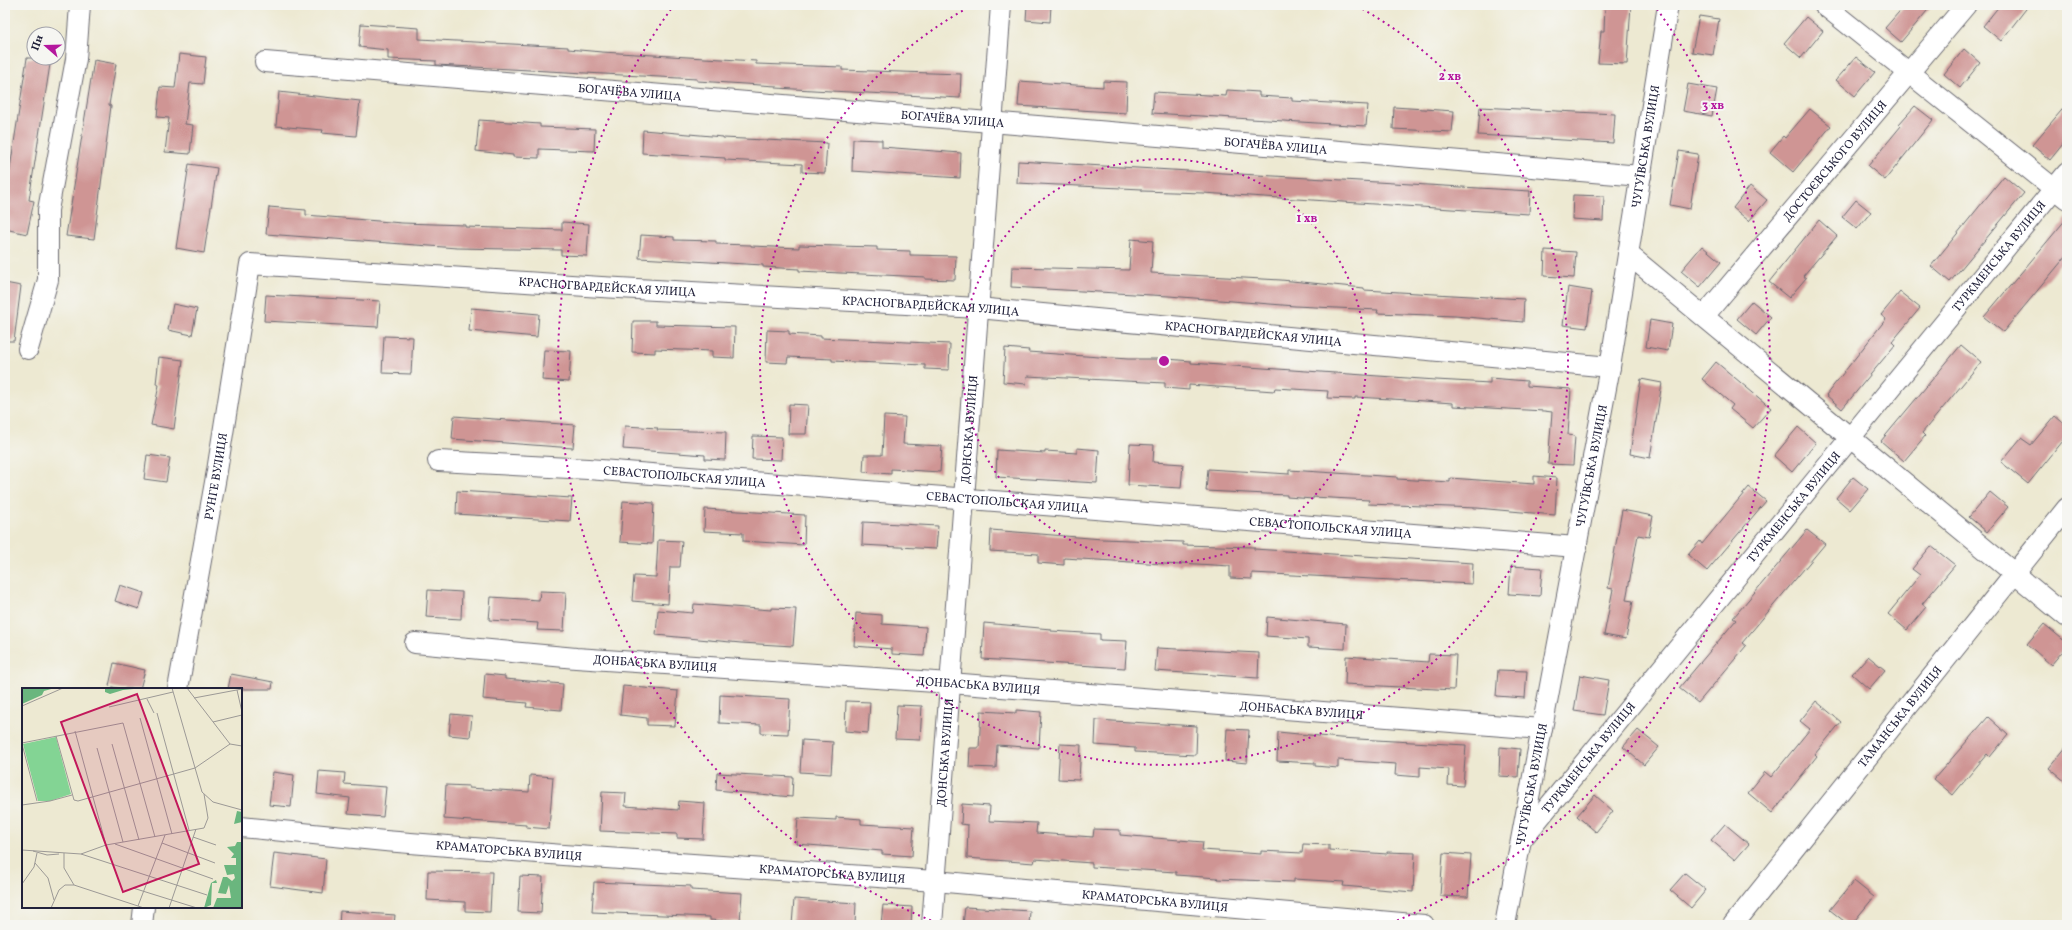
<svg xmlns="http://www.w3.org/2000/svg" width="2072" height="930" viewBox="0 0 2072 930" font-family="Vollkorn,serif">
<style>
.building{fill:#cf9594}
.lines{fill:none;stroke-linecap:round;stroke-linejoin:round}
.street-casing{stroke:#696870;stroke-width:22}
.street{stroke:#fff;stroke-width:20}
.ring{fill:none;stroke:#b5179e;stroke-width:2;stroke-dasharray:2 4}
.labels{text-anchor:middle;stroke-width:4;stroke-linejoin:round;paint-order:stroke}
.street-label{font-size:12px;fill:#22223b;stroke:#f6f6f2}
.inset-road{fill:none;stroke:#9c9996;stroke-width:1}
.view{fill:#c2185b;fill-opacity:0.15;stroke:#c2185b;stroke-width:2}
.inset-edge{fill:none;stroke:#22223b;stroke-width:2}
.centre{fill:#b5179e;stroke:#f6f6f2;stroke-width:2}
.ring-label{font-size:12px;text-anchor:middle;font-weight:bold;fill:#b5179e;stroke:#f6f6f2;stroke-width:4;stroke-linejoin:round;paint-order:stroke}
</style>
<rect width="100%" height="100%" fill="#f6f6f2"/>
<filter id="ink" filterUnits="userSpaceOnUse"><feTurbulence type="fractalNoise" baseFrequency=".025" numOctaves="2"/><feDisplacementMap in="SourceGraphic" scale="8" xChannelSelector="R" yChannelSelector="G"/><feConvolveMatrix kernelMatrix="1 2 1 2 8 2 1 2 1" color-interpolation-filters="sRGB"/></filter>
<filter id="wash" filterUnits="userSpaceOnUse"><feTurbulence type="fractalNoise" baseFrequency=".012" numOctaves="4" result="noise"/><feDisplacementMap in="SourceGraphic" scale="16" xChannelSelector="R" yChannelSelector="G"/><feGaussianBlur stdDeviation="0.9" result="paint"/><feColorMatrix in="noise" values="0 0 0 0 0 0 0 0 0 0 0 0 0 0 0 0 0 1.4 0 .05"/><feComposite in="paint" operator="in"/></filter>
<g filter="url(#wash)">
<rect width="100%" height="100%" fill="#ede9d2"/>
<g id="blocks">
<!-- building -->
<g class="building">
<polygon points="1027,5 1051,5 1050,22 1026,20"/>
<polygon points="1605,5 1631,5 1627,64 1598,63 1601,31 1604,31"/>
<polygon points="1905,5 1932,5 1901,42 1885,28"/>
<polygon points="2000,5 2029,5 2001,41 1983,26"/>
<polygon points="1699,16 1719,19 1713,55 1692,52"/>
<polygon points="1806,17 1823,31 1801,58 1784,43"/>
<polygon points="361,24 419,28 419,39 568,47 568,49 602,52 756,61 756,64 842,67 842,70 961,74 960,98 776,88 776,86 697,81 697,79 436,65 436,61 388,59 388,50 359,47"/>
<polygon points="1964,49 1980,63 1960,88 1944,74"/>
<polygon points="179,54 206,57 203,84 190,83 185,124 193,125 190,154 165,152 169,118 157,117 160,87 175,88"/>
<polygon points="1856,57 1875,72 1855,96 1836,80"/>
<polygon points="27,58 51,58 29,200 34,201 27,234 5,229 5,201"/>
<polygon points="94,60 116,64 109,105 111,106 94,239 66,236"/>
<polygon points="1020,81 1103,87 1103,81 1127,82 1126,113 1018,106"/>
<polygon points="1688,84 1717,89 1712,116 1683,111"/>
<polygon points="1227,90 1259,92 1259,96 1292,98 1292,101 1368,105 1366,126 1152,113 1154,92 1226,96"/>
<polygon points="279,92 360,101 356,136 322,133 323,130 276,126"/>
<polygon points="2067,104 2067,139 2050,160 2032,145"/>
<polygon points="1915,106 1933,120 1885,180 1868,166 1901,126 1899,124"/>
<polygon points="1394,107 1454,111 1452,132 1393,129"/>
<polygon points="1480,107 1615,114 1613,143 1478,135"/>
<polygon points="1810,109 1831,126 1793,172 1770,152 1783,136 1785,138"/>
<polygon points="479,120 540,124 540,127 595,129 594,151 539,149 539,158 513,157 513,155 476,151"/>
<polygon points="643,130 723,137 723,138 827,143 825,173 802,172 802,164 725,160 725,158 642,153"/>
<polygon points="853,139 882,140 882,147 961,153 960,178 852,171"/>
<polygon points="1679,151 1698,154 1690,209 1670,205"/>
<polygon points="1018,161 1530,191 1529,214 1203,193 1142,191 1142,189 1017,183"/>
<polygon points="189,164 217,168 204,253 176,248"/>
<polygon points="2004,176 2024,193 1950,282 1931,266"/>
<polygon points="1750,186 1767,200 1749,221 1733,208"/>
<polygon points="1573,195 1604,196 1603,221 1572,219"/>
<polygon points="1856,200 1871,212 1857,229 1842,217"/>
<polygon points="269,207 306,210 306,215 402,223 465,225 465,227 562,230 562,222 589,224 587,256 561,255 561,250 457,248 266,234"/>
<polygon points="2067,218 2067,255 2003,332 1984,317"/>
<polygon points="1819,220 1837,236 1803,276 1806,278 1789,298 1769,282"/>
<polygon points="641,235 674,237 674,240 716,241 716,244 751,245 751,246 799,248 799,245 877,247 877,250 910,251 910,255 956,256 955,280 925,279 925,277 799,271 799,269 763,267 763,265 639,258"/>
<polygon points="1131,239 1153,241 1151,273 1281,280 1364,288 1364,290 1524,299 1523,322 1455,316 1377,313 1378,310 1295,306 1169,296 1011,287 1012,267 1129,270"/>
<polygon points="1702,246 1721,262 1700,287 1681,271"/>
<polygon points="1545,250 1576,252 1574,278 1544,276"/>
<polygon points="5,283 21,286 14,341 5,341"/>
<polygon points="1568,287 1592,291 1587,328 1563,325"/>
<polygon points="1900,292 1920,308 1892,342 1895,345 1842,409 1826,395 1886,319 1881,315"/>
<polygon points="266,295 380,301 378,327 264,321"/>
<polygon points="1752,301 1771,317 1756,335 1737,319"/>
<polygon points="173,304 197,309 192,335 168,330"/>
<polygon points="471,308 539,314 537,337 469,331"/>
<polygon points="1650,320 1672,324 1668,351 1646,347"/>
<polygon points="633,321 656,321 656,325 735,327 734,358 712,357 712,351 655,349 655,353 632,352"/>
<polygon points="767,330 789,331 789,334 821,336 821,338 950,344 949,370 925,369 925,365 832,361 832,359 788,357 787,363 766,362"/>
<polygon points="384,336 413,337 411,374 382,373"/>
<polygon points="1961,345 1981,362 1922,433 1925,436 1904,461 1881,441"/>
<polygon points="1005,348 1029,350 1028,352 1128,359 1167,359 1191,361 1191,363 1436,380 1490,383 1490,378 1527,381 1527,386 1571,389 1568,435 1575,436 1573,465 1548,464 1552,412 1544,411 1453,406 1453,403 1409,400 1355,397 1355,399 1327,398 1328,391 1275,388 1274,391 1189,385 1189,390 1165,388 1165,383 1027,376 1026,384 1003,382"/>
<polygon points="544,350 571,351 569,382 542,380"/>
<polygon points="159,357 183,360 174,429 151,425 159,385 156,384"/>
<polygon points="1716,362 1771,408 1753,428 1730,409 1733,405 1702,379"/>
<polygon points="1641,379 1662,383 1650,458 1630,454"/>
<polygon points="789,404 808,405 806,434 788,434"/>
<polygon points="454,416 575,425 573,448 452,439"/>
<polygon points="884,416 905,417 903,444 942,446 940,472 891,469 891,474 863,472 864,455 882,455"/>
<polygon points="2055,416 2067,426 2067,436 2028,484 2001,462 2021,438 2031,445"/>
<polygon points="625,426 658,428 657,430 726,432 725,460 705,459 705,455 623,449"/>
<polygon points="1798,427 1816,443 1792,472 1774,456"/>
<polygon points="753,436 782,437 781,460 752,459"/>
<polygon points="1130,444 1154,445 1153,462 1183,464 1181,488 1128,485"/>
<polygon points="1077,448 1099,450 1097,483 996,477 997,450 1045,453 1045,451 1077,453"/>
<polygon points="147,455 170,458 166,482 144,479"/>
<polygon points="1208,469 1289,474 1289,470 1397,477 1397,479 1450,482 1450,478 1534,484 1534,476 1557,478 1555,515 1477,508 1368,504 1369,500 1313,497 1313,499 1287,497 1287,495 1206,491"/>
<polygon points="1853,477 1868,489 1850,510 1836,498"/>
<polygon points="1749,487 1766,501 1707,571 1688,555 1700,541 1702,544"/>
<polygon points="457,491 572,498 570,521 456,514"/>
<polygon points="1990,492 2008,507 1987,532 1969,517"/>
<polygon points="623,501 654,503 652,544 620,542"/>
<polygon points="705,509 805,515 804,545 743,541 743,533 704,531"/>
<polygon points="1622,510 1653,516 1649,537 1638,535 1626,600 1633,601 1626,639 1604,635 1613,589 1608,588"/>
<polygon points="863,522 938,526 936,549 862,545"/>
<polygon points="991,530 1102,539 1183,542 1183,545 1254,547 1254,549 1473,563 1472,584 1252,573 1252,579 1230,578 1230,566 1181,563 1181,565 1064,558 1064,565 1038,563 1038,554 990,551"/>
<polygon points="1807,530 1825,544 1742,643 1746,646 1698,703 1679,688 1736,620 1733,618"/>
<polygon points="658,540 682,541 680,567 670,567 668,604 632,601 634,576 656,577"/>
<polygon points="1931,546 1955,565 1922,604 1926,607 1907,630 1888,614 1920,575 1912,569"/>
<polygon points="1511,566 1542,568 1540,596 1509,594"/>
<polygon points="120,585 144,593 139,609 115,601"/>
<polygon points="428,590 462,592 461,619 426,617"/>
<polygon points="540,591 566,592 564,631 537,630 538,623 489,620 491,597 539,600"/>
<polygon points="694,604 771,610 771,608 796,609 793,646 741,643 656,635 658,610 693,613"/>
<polygon points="856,613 882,615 882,624 926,627 924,656 892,654 892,649 854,646"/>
<polygon points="1267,617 1346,624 1345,649 1308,647 1308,639 1266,636"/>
<polygon points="984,623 1051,629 1051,631 1100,634 1100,640 1127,641 1125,668 982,659"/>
<polygon points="2044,624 2067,643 2067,646 2051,665 2027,644"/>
<polygon points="1157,648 1259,653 1258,678 1155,671"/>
<polygon points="1429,654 1456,655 1454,690 1345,684 1346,656 1428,662"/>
<polygon points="1868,656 1885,670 1869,689 1852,674"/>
<polygon points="114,663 145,670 140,689 121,689 109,686"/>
<polygon points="1498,670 1527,671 1525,698 1496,696"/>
<polygon points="231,674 273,682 272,689 228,689"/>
<polygon points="485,674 505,676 505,679 563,684 561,710 526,707 527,703 483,699"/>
<polygon points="1580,675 1609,680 1603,715 1574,711"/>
<polygon points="623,686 678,691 675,726 647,725 647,718 620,715"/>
<polygon points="720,695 790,699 788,734 761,733 761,725 719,723"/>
<polygon points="846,701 870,702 868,733 845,731"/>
<polygon points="1816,701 1841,722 1815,754 1817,756 1772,813 1748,793 1765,772 1771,777 1810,729 1800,721"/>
<polygon points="897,705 922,706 920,740 895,739"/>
<polygon points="1016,710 1041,712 1039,748 997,745 996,768 969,767 970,748 979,748 981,711 1016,713"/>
<polygon points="451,714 472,716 470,737 449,735"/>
<polygon points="1988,717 2008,735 1990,757 1987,754 1953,795 1934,779"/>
<polygon points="1096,720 1197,726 1196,755 1135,752 1135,748 1095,745"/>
<polygon points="1227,729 1249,730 1247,763 1225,761"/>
<polygon points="1638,730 1659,747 1644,765 1623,747"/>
<polygon points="1278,732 1340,738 1466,745 1463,786 1448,785 1449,769 1420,767 1420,777 1395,775 1396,764 1338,760 1338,768 1315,766 1315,763 1277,761"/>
<polygon points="802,740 833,742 831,774 800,772"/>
<polygon points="1060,744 1081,745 1079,780 1058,779"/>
<polygon points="2067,746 2067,783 2049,768"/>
<polygon points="1500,747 1520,749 1518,777 1499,776"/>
<polygon points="319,771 345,773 344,784 386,787 383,817 348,814 350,798 317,794"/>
<polygon points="273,772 294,775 291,807 269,805"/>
<polygon points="717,773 793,777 792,797 716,790"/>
<polygon points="530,775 553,777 549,829 526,827 526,825 444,819 446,785 469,786 469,788 529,792"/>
<polygon points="602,792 626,793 625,806 678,810 679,801 705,803 703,839 677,838 677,834 600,831"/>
<polygon points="1595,795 1613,811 1596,832 1577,816"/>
<polygon points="962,804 990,806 989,821 1037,823 1036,833 1093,837 1094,829 1120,830 1120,835 1203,842 1202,850 1261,854 1261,851 1302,853 1303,844 1329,845 1329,850 1387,854 1387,852 1415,853 1413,892 1343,886 1344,882 1294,879 1294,882 1217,879 1218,878 1176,875 1176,872 1092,867 1092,863 1035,859 1034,863 967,858 968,825 961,824"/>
<polygon points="836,817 861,819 861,824 914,827 912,856 882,854 882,851 796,844 798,818 836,820"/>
<polygon points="1725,824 1749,844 1735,860 1711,840"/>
<polygon points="274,853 326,859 323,893 270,886"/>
<polygon points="1443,853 1471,855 1468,897 1440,896"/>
<polygon points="428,871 492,872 490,912 465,911 465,902 427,900"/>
<polygon points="1685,873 1706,890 1691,908 1670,890"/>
<polygon points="520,876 543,877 541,913 518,912"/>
<polygon points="1854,881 1874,897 1851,925 1849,925 1830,910"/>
<polygon points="594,882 691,886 691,890 742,893 740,922 710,920 710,917 592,912"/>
<polygon points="794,899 856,903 855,925 792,925"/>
<polygon points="883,905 912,907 911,925 881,925"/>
<polygon points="965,907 1030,911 1029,925 963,925"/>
<polygon points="340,911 395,915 394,925 339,925"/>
</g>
</g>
</g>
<g filter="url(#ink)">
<use href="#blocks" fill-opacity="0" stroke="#696870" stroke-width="1"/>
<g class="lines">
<!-- street casing -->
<g class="street-casing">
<g id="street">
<polyline points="1824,5 2067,199"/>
<path id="s1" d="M265 62 1641 176"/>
<polyline points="1628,254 2067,617"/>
<path id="s2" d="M1704 316 1966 5"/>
<polyline points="28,349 48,280 48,210 76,59 80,5"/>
<path id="s3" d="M438 461 588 469 1577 547"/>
<path id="s4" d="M415 643 576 658 950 683 1542 729"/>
<path id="s5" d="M178 689 217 471 250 264 601 287 978 308 1610 367"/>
<path id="s6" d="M241 827 385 841 563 855 935 881 1424 925"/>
<path id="s7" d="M1522 839 2067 173"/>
<polyline points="142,925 144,907"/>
<path id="s8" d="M932 925 1001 5"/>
<path id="s9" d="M1505 925 1610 367 1668 5"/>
<path id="s10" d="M1733 925 2067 508"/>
</g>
</g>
<!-- street -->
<use href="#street" class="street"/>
</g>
</g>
<!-- distance rings -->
<g class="ring">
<circle cx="1164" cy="361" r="202"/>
<path d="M1357 6A404 404 0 1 1 971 6"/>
<path d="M942 925A606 606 0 0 1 671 9M1657 9A606 606 0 0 1 1386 925"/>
</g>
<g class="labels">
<!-- street labels -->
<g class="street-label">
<text dy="4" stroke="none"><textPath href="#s1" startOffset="366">БОГАЧЁВА УЛИЦА</textPath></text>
<text dy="4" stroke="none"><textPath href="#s1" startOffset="690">БОГАЧЁВА УЛИЦА</textPath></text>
<text dy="4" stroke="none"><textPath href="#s1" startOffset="1014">БОГАЧЁВА УЛИЦА</textPath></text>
<text dy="4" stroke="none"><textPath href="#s9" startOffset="791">ЧУГУЇВСЬКА ВУЛИЦЯ</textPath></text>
<text dy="4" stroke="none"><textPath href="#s2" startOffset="203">ДОСТОЄВСЬКОГО ВУЛИЦЯ</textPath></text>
<text dy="4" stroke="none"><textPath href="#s7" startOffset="753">ТУРКМЕНСЬКА ВУЛИЦЯ</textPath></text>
<text dy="4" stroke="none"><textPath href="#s5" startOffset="789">КРАСНОГВАРДЕЙСКАЯ УЛИЦА</textPath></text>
<text dy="4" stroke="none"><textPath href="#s5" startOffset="1113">КРАСНОГВАРДЕЙСКАЯ УЛИЦА</textPath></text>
<text dy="4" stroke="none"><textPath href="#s5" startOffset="1437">КРАСНОГВАРДЕЙСКАЯ УЛИЦА</textPath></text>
<text dy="4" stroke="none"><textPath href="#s8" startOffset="497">ДОНСЬКА ВУЛИЦЯ</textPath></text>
<text dy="4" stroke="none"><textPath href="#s9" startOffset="467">ЧУГУЇВСЬКА ВУЛИЦЯ</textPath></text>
<text dy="4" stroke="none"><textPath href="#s3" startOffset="247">СЕВАСТОПОЛЬСКАЯ УЛИЦА</textPath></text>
<text dy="4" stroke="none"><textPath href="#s5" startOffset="216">РУНГЕ ВУЛИЦЯ</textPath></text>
<text dy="4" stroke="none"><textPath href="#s3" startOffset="571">СЕВАСТОПОЛЬСКАЯ УЛИЦА</textPath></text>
<text dy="4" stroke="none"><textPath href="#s7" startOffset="429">ТУРКМЕНСЬКА ВУЛИЦЯ</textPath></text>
<text dy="4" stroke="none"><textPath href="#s3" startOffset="895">СЕВАСТОПОЛЬСКАЯ УЛИЦА</textPath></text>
<text dy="4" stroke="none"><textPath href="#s4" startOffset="241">ДОНБАСЬКА ВУЛИЦЯ</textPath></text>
<text dy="4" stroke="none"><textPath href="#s4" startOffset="565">ДОНБАСЬКА ВУЛИЦЯ</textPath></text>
<text dy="4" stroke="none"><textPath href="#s4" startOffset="889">ДОНБАСЬКА ВУЛИЦЯ</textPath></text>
<text dy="4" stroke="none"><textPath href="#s10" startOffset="267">ТАМАНСЬКА ВУЛИЦЯ</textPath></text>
<text dy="4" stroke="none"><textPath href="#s8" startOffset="173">ДОНСЬКА ВУЛИЦЯ</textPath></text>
<text dy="4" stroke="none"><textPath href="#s7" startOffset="105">ТУРКМЕНСЬКА ВУЛИЦЯ</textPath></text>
<text dy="4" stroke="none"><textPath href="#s9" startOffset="143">ЧУГУЇВСЬКА ВУЛИЦЯ</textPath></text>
<text dy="4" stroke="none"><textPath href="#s6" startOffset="269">КРАМАТОРСЬКА ВУЛИЦЯ</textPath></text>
<text dy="4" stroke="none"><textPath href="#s6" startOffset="593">КРАМАТОРСЬКА ВУЛИЦЯ</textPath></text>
<text dy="4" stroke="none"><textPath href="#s6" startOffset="917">КРАМАТОРСЬКА ВУЛИЦЯ</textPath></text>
</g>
</g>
<!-- overview -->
<g transform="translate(22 688)">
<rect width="220" height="220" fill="#ede9d2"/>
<path d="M34 49 49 106 28 113H16L1 56Z" fill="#83d494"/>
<path d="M0 0H33L22 3 20 7 0 16ZM83 0H122L101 2 88 6 83 4ZM215 123 220 124V134L212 136ZM215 154H220V220H191L195 210H209L207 197 204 206 196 205 201 189H205L210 193 213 190 212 186 205 187 202 177H214V170H209L212 166 205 159 213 158ZM194 192 195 195H190L189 217 182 220 189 195Z" fill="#6ab67e"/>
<path class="inset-road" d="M150 0 180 104 191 114 220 122M165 0 208 56 220 58M215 2 220 24M172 10 220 1M125 11 132 25M0 18 41 0M87 19 151 4M135 25 167 142M118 30 150 146M191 34 220 27M53 43 84 157M34 48 52 112 56 113 173 80 208 56M0 55 101 35 133 149M0 56 15 113M90 56 117 152M75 60 101 154M0 117 28 113 50 107M171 149 194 157M140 155 193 175M93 156 191 191M0 162 59 166 185 207M11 163 25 167 37 166M42 165V180L52 197 122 220M59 166 84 157 182 140 186 130 182 106M13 175 26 190 32 212M0 196 12 179 15 165M111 200 175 220M116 218 143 147M29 220 37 202 43 197H52M147 220 174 141"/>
<path class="view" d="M115 6 177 176 101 204 39 34Z"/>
<rect width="220" height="220" class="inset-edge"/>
</g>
<circle cx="1164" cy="361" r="6" class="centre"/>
<g class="ring-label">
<text x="1450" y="80">2 хв</text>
<text x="1713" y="109">3 хв</text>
<text x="1307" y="222">1 хв</text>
</g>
<!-- margin -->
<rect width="2072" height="930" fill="none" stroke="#f6f6f2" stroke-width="20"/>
<!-- north arrow -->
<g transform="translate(46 46) rotate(290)"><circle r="19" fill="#f6f6f2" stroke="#a1a1a9"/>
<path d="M0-3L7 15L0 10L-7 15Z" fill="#b5179e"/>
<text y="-6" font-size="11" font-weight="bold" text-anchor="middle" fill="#22223b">Пн</text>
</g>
</svg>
